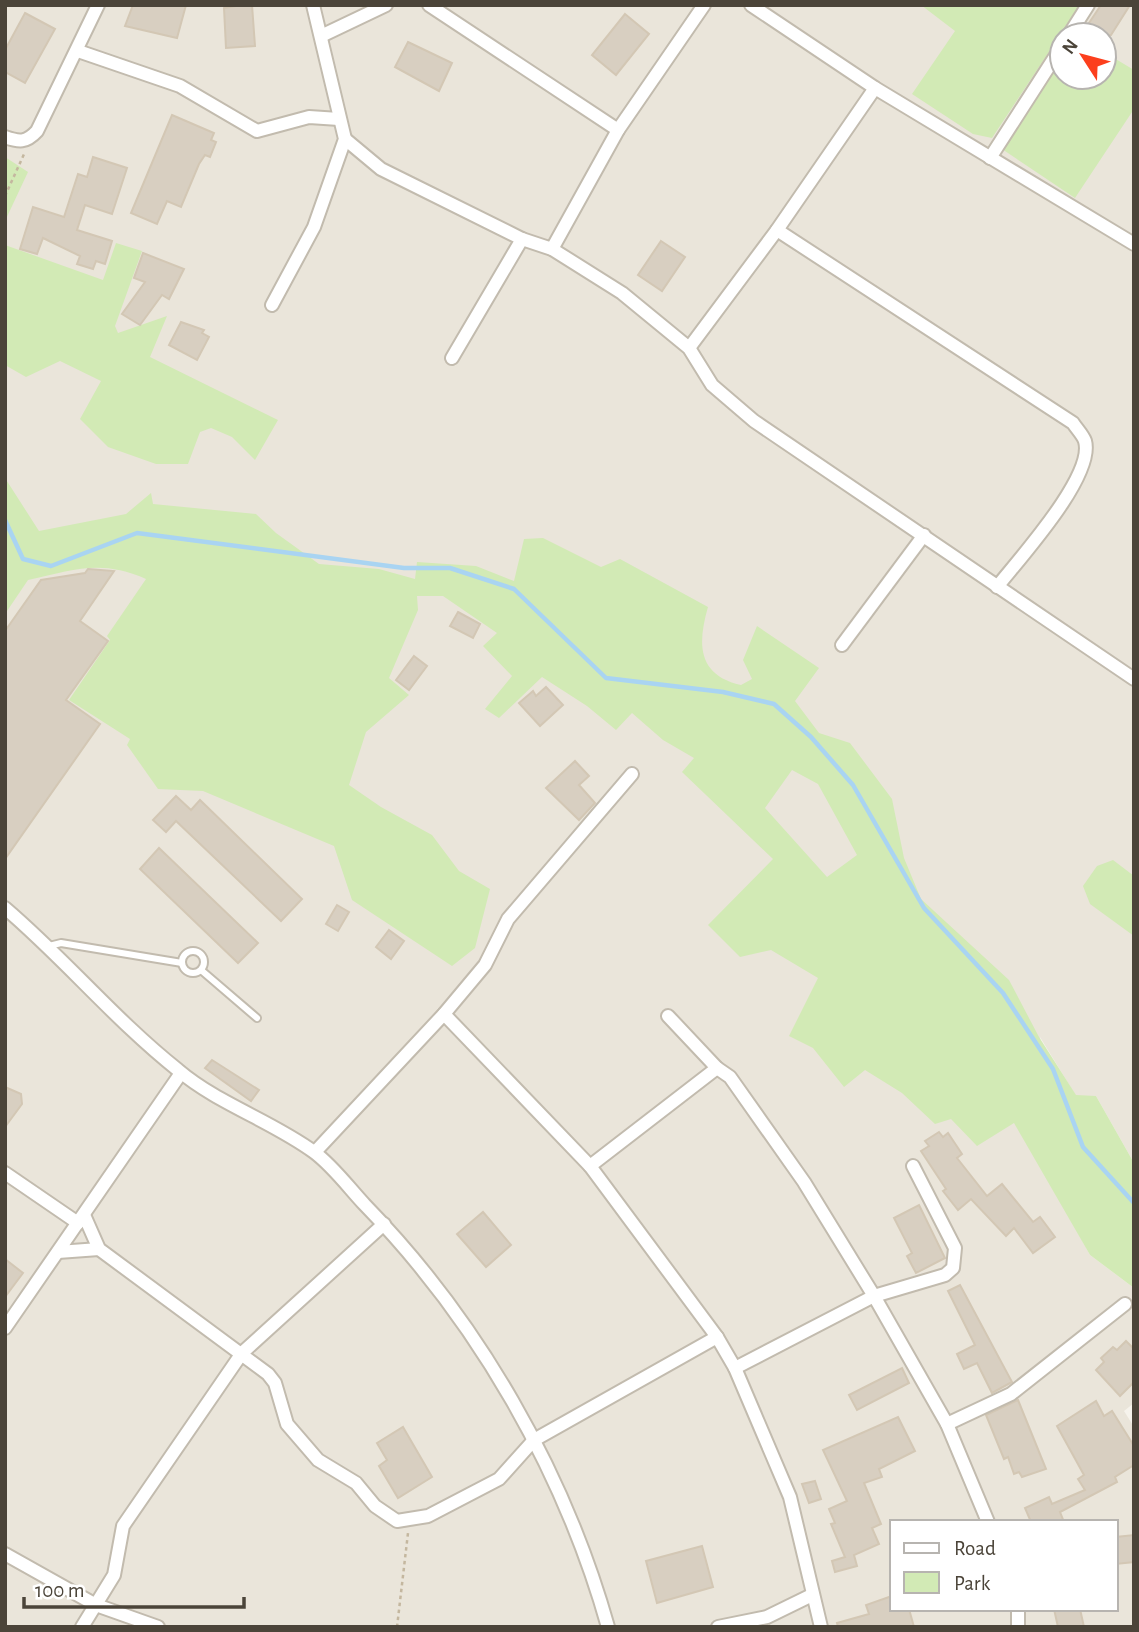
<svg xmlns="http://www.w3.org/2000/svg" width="1139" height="1632" viewBox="0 0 1139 1632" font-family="'Alegreya Sans',sans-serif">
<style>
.residential{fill:#eae5da;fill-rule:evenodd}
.green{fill:#d2eab5;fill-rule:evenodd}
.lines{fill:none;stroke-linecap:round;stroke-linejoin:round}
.stream{stroke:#a9d4f2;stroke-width:4.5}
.building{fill:#d8cfc1;stroke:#d3c7b4;stroke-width:2}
.service-casing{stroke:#c2bbae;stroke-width:10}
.minor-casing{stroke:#c2bbae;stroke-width:16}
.path{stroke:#c4b79f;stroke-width:2.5;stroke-dasharray:3.5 3.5;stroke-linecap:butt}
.service{stroke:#fff;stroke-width:6}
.minor{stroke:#fff;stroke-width:12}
</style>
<rect width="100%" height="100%" fill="#f6f3ec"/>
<!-- residential -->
<path class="residential" d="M5 5H1134V1163L1096 1096H1076L1040 1037 1059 1198 1090 1255 1134 1288V1403L1124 1411 1134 1427V1627H5ZM1062 35H1104V77H1062ZM892 1522H1116V1609H892Z"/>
<!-- green -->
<g class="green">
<polygon points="921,5 1080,5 992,138 973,134 912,94 955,31"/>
<polygon points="1104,52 1134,70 1134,109 1075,198 1002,149 1062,58 1062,77 1104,77"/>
<polygon points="5,157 28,172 5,221"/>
<polygon points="116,243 142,251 115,326 118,333 167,316 150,357 278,420 255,460 232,437 211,428 200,432 188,464 156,464 108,447 80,419 101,381 60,361 26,377 5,365 5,245 103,280"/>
<path d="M5 478 39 531 126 514 151 493 153 504 256 514 276 533 319 564 379 569 415 579 417 562 476 566 514 581 524 539 543 538 601 567 620 559 708 607C697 645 698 675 741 685L752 679 743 660 757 626 819 668 795 701 819 733 850 743 892 799 904 858 921 899 1009 980 1039 1037 1076 1095 1096 1096 1134 1163V1288L1090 1255 1014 1123 977 1146 951 1119 935 1124 902 1093 865 1070 844 1087 813 1048 789 1036 818 978 771 950 740 957 708 925 773 859 682 772 694 758 663 740 632 713 616 730 587 706 542 677 499 718 485 709 512 676 483 646 497 633 443 596H417L418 610 389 678 409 695 366 732 349 785 381 807 432 835 459 871 490 889 475 948 452 966 352 900 334 846 203 791 158 789 127 745 130 739 69 700 110 640 107 636 146 579C100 559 75 570 28 580L5 614ZM792 770 818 784 857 855 827 877 765 808Z"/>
<polygon points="1113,860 1134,876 1134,936 1090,904 1083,886 1097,866"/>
</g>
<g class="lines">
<!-- stream -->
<polyline class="stream" points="5,520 23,559 51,566 137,533 404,568 450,568 514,589 606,678 723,692 774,704 811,737 853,785 924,908 1003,993 1053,1069 1083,1147 1134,1203"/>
</g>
<!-- building -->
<g class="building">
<polygon points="133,5 186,5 177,38 125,26"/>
<polygon points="242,5 252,5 255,46 226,48 224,8"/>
<polygon points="1101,5 1130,5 1111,35 1081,35"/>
<polygon points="25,13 55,29 25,83 5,72 5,50"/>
<polygon points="625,14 649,34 616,75 592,55"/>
<polygon points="408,42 452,63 439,91 395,67"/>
<polygon points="172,115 214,133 211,140 216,142 210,157 205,155 199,164 181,207 167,201 157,224 131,213"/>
<polygon points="93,157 127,168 112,214 85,205 77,230 112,241 105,264 96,261 93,269 77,264 80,256 43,238 37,254 20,249 33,207 64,217 78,174 87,177"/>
<polygon points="661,241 685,257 662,291 638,275"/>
<polygon points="143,253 184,269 169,299 162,295 140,325 122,314 145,282 134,278"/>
<polygon points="181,322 204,330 202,333 209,337 197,360 169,345"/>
<polygon points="88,569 114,571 80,621 108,641 66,700 100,724 5,859 5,631 41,580 85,573"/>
<polygon points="458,612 480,624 473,638 450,626"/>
<polygon points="414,656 427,666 409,690 396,680"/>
<polygon points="546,687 563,705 540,726 519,703 533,691 536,696"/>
<polygon points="575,761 589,776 579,785 595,803 579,820 546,788"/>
<polygon points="176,796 191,810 200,800 302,899 281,921 176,821 166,832 153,820"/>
<polygon points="159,848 258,943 238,963 140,869"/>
<polygon points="337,905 349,912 338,931 326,924"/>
<polygon points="389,930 404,941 391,959 376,947"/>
<polygon points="212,1060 259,1090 251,1101 205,1068"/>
<polygon points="5,1087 21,1094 22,1104 5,1127"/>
<polygon points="939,1132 943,1137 948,1133 962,1154 957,1158 987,1196 1002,1184 1033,1222 1040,1217 1055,1237 1033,1253 1014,1228 1006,1236 971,1199 958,1210 943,1191 946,1189 921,1151 929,1146 925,1141"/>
<polygon points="919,1205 945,1258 916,1273 907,1256 912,1253 894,1218"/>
<polygon points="483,1212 511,1245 486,1267 457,1234"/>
<polygon points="5,1259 23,1273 5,1297"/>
<polygon points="960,1285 1012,1382 992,1393 977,1363 964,1369 957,1354 975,1345 948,1291"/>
<polygon points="1126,1341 1134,1349 1134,1382 1120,1396 1096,1370 1104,1362 1101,1358 1113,1347 1117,1350"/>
<polygon points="902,1368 909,1383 857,1410 849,1395"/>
<polygon points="1018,1400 1046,1469 1022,1477 1019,1472 1014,1474 1008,1457 1004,1459 986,1415"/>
<polygon points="1096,1401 1104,1416 1112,1411 1134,1446 1134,1465 1115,1477 1117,1482 1060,1512 1064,1522 1031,1522 1025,1508 1049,1497 1052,1504 1085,1490 1078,1479 1084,1475 1057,1426"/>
<polygon points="898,1417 915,1451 879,1469 882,1477 864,1483 881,1524 872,1528 879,1544 854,1555 857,1566 835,1572 832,1561 845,1557 831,1524 835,1523 829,1509 847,1501 823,1450"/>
<polygon points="403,1427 432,1477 398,1498 379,1466 387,1460 377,1443"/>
<polygon points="815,1481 821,1499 809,1503 802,1484"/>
<polygon points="1134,1535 1134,1562 1116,1564 1116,1537"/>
<polygon points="702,1546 713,1587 657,1603 646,1561"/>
<polygon points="892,1596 892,1609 909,1609 914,1627 838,1627 837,1623 869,1614 866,1605"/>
<polygon points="1054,1609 1080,1609 1084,1627 1058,1627"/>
</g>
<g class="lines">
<!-- service casing -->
<g class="service-casing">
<g id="service">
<polyline points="49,946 61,943 182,963"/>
<circle cx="193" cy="962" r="11"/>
<polyline points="201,970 257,1018"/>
</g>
</g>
<!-- minor casing -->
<g class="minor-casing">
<g id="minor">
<polyline points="429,5 618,130"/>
<polyline points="751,5 875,88 1134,244"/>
<polyline points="1069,35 1088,5"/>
<polyline points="321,36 386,5"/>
<polyline points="78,51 180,86 257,131 309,117 339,119"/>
<path d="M5 137C19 142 26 143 37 131L98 5"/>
<polyline points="345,139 381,169 522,239 552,249 622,293 689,348 712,385 754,421 1134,679"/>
<polyline points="990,158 1062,46"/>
<path d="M777 230 1073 423C1076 428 1083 435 1085 441 1095 476 1019 559 997 587"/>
<polyline points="552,249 618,130 704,5"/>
<polyline points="272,305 314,227 345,139 313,5"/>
<polyline points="689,348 777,230 875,88"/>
<polyline points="452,358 522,239"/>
<polyline points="842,645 924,535"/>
<path d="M5 908C66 960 115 1020 178 1070 218 1104 272 1121 314 1152 333 1166 349 1188 365 1205 478 1321 564 1471 608 1627"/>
<polyline points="444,1014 590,1166 717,1337 735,1368 790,1497 821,1627"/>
<polyline points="668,1016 717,1068 730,1077 804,1182 874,1296 947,1424 988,1522"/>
<polyline points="315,1152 444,1014 485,965 508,919 632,774"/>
<polyline points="590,1166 717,1068"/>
<polyline points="5,1173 78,1223"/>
<polyline points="84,1215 99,1249 268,1374 275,1383 287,1424 318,1460 356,1483 375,1506 397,1521 428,1516 499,1479 534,1440 717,1337"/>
<polyline points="58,1252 99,1249"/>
<polyline points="5,1328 181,1073"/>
<polyline points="735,1368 874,1296 945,1275 953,1268 955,1248 913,1166"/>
<polyline points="947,1424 1011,1394 1125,1304"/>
<polyline points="5,1554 96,1605 158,1627"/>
<polyline points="82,1627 114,1575 123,1526 242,1353 384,1224"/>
<polyline points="718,1627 767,1617 812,1595"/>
<polyline points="1018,1627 1018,1609"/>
</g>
</g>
<!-- path -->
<g class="path">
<polyline points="5,196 25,152"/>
<polyline points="397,1627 408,1533"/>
</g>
<!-- service -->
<use href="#service" class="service"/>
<!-- minor -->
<use href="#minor" class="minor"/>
</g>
<!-- border -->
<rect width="1139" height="1632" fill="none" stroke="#4b4439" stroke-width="14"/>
<!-- legend -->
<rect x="890" y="1520" width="228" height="91" fill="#ffffff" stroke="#b7b4b0" stroke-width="2"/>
<rect x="904" y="1543" width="35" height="10" fill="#ffffff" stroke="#b7b4b0" stroke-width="2"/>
<text x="954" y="1555" font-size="21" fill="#4b4439">Road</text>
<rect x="904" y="1572" width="35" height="21" fill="#d2eab5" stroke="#b7b4b0" stroke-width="2"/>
<text x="954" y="1590" font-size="21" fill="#4b4439">Park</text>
<!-- north arrow -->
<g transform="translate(1083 56) rotate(306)"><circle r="33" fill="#ffffff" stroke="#b7b4b0" stroke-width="2"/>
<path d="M0-5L12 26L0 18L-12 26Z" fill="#fc3f1d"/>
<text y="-10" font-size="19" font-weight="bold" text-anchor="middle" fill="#4b4439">N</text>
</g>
<!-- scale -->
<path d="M24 1597v10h220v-10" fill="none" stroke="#4b4439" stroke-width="3.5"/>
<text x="35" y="1597" font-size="21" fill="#4b4439" stroke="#ffffff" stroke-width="5" paint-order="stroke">100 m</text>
</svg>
